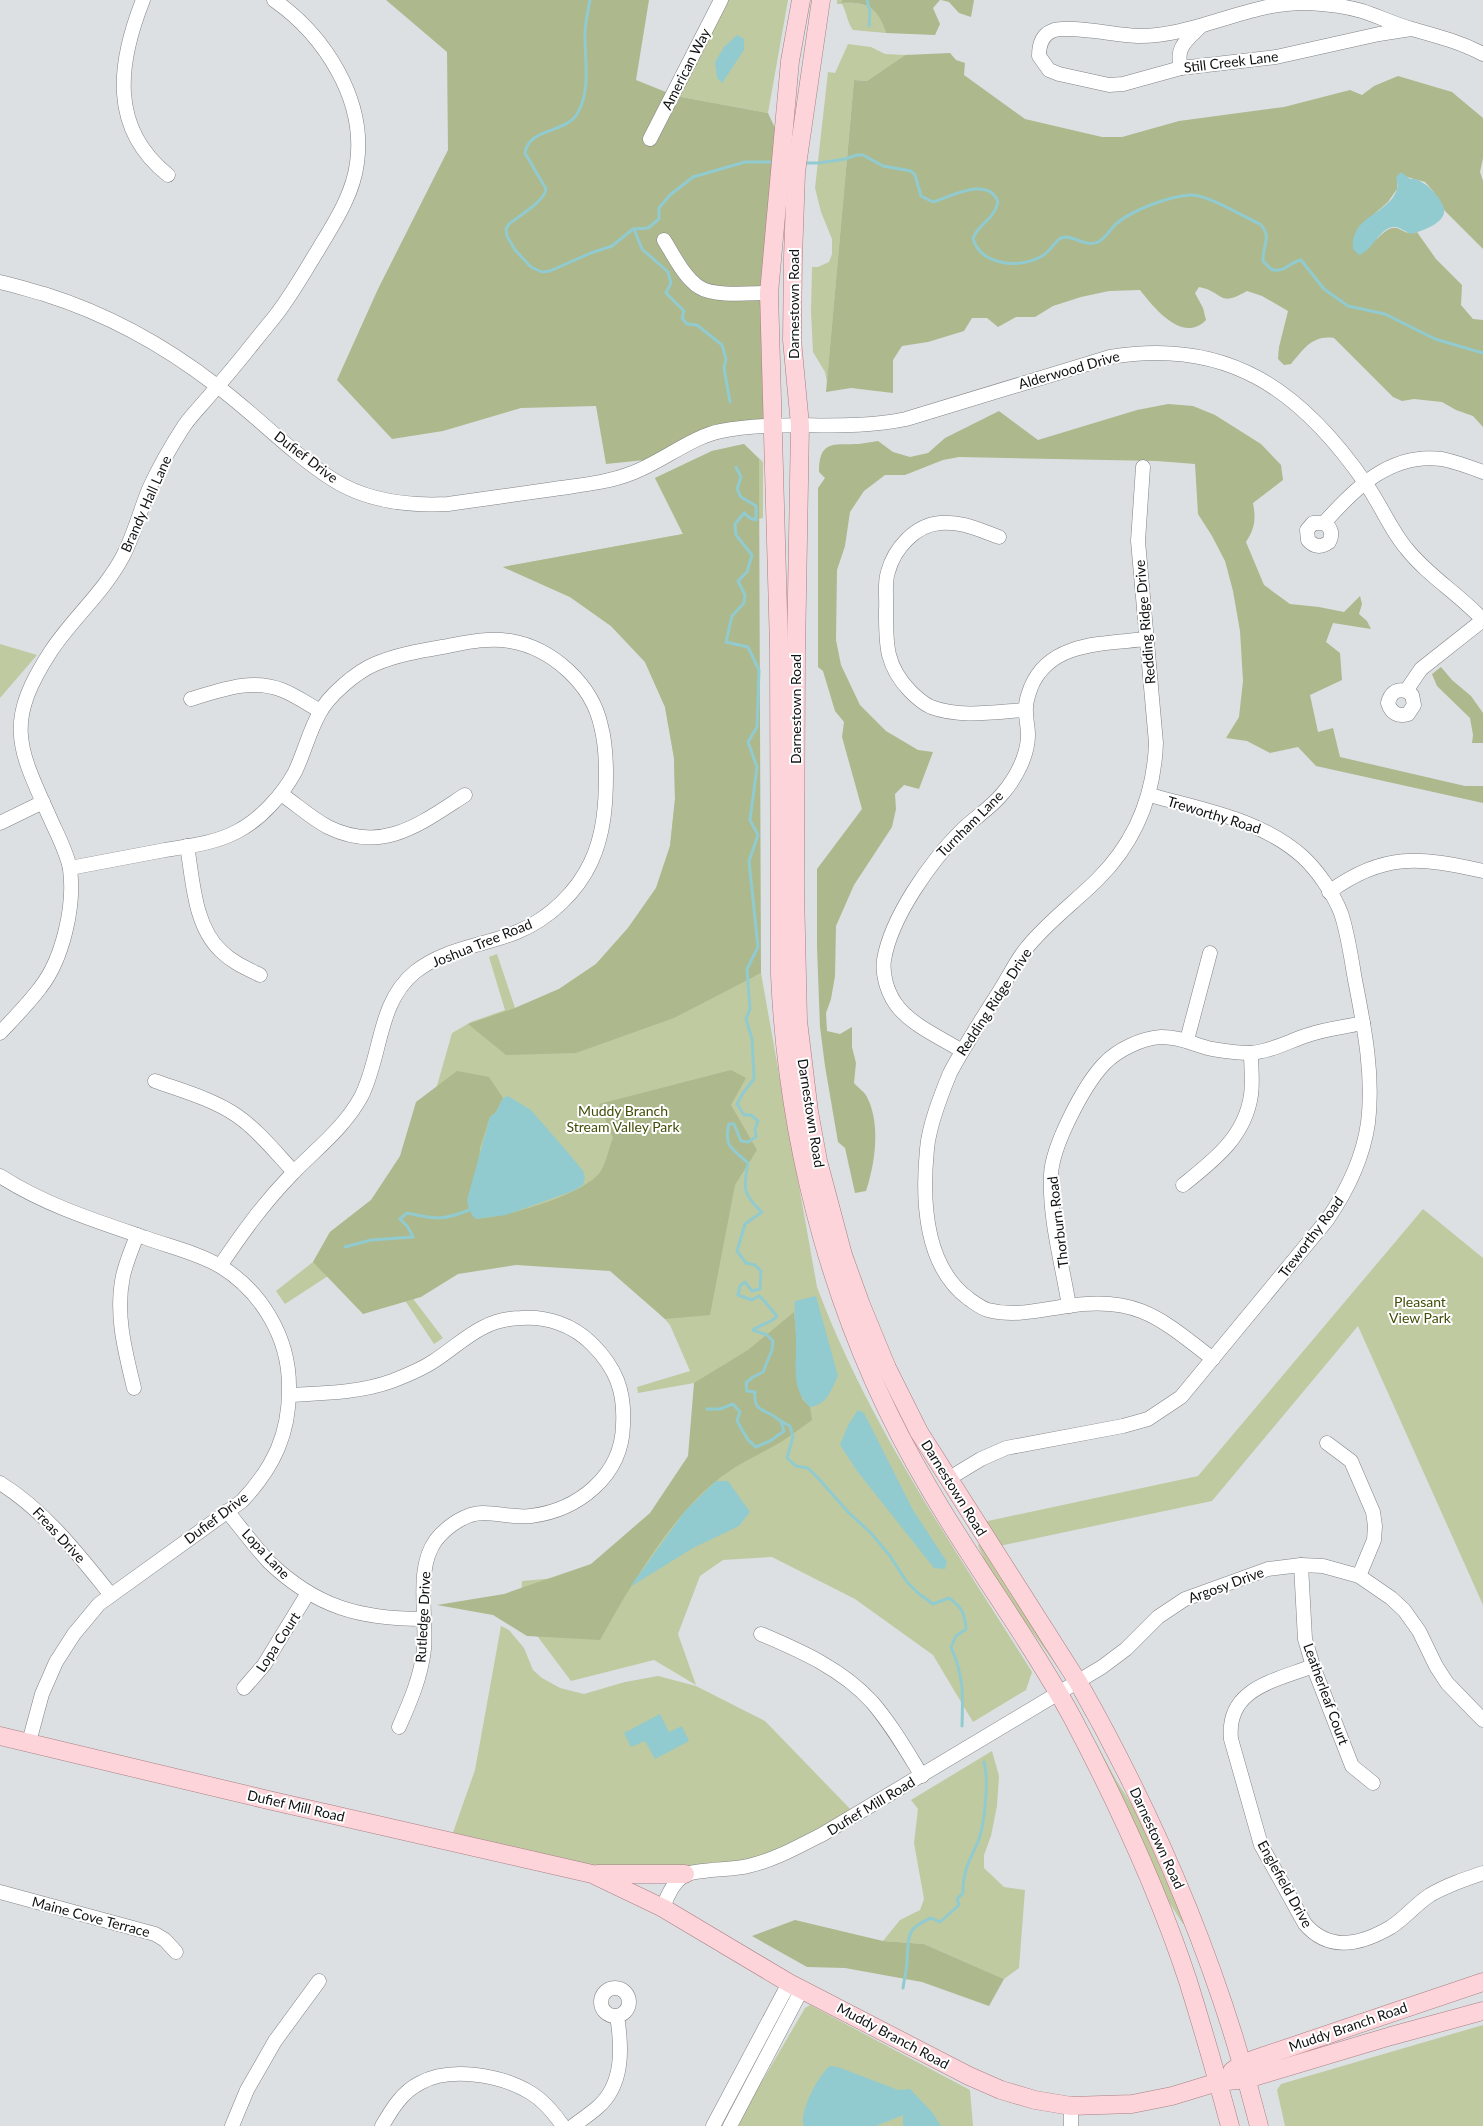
<svg xmlns="http://www.w3.org/2000/svg" width="1483" height="2126" viewBox="0 0 1483 2126" font-family="Lato,sans-serif">
<style>
.green{fill:#bfcaa1}
.forest{fill:#adb88d}
.water{fill:#91cbcf}
.lines{fill:none;stroke-linecap:round;stroke-linejoin:round}
.stream{stroke:#91cbcf;stroke-width:3}
.minor-casing{stroke:#808386;stroke-width:15}
.major-casing{stroke:#a97e83;stroke-width:19}
.minor{stroke:#fff;stroke-width:14}
.major{stroke:#fdd4d9;stroke-width:18}
.labels{text-anchor:middle;stroke-width:4;stroke-linejoin:round;paint-order:stroke}
.street-label{font-size:14px;fill:#101112;stroke:#fff}
.park-label{font-size:14px;fill:#424e08;stroke:#fff}
</style>
<rect width="100%" height="100%" fill="#dce0e3"/>
<!-- green -->
<g class="green">
<polygon points="725,0 788,0 768,113 676,96"/>
<path d="M837 0H842L841 3C869 1 878 8 886 33L853 30C847 22 847 13 842 4H837Z"/>
<polygon points="848,44 871,47 885,54 905,55 867,81 854,80 827,382 825,372 813,352 811,312 812,267 818,267 829,262 832,254 832,239 821,212 815,188 828,72 835,73"/>
<path d="M744 444 763 462V518L752 520 755 976 761 973 817 1287C869 1426 954 1547 1032 1672L1026 1690 973 1722 933 1655 855 1599 772 1557 723 1560 700 1576 678 1634 696 1685 654 1660 571 1681 520 1613 522 1581 589 1575 647 1540 696 1461 694 1383 638 1393 637 1387 690 1371 670 1325 637 1287 595 1261 493 1250 411 1296 443 1338 434 1344 404 1299 373 1307 328 1276 285 1304 276 1291 313 1262 330 1232 393 1183 431 1107 452 1033 471 1022 505 1010 489 957 497 954 515 1008 559 989 596 964 628 928 656 888 670 846 675 799 674 758 665 707 645 662 611 626 570 597 503 567 683 534 655 478 712 451Z"/>
<polygon points="0,644 37,655 0,698"/>
<polygon points="1423,1209 1483,1258 1483,1605 1358,1326 1212,1501 999,1546 983,1522 1198,1476"/>
<polygon points="980,1544 1059,1668 1059,1669 990,1573 978,1545"/>
<polygon points="501,1626 509,1630 524,1648 533,1670 542,1678 560,1688 584,1694 625,1682 658,1676 696,1686 765,1721 856,1815 748,1866 592,1874 450,1841 475,1770"/>
<polygon points="1080,1713 1116,1780 1135,1810 1185,1923 1183,1924 1167,1899"/>
<polygon points="992,1751 999,1776 997,1806 991,1836 984,1855 984,1868 1004,1887 1025,1890 1019,1968 1004,1979 924,1944 883,1941 900,1920 920,1910 924,1899 914,1843 918,1809 911,1800"/>
<polygon points="810,2005 970,2090 973,2126 736,2126 805,2008"/>
<polygon points="1483,2025 1483,2126 1285,2126 1277,2090 1281,2084"/>
</g>
<!-- forest -->
<g class="forest">
<polygon points="386,0 649,0 636,80 676,96 768,113 782,143 774,426 736,430 664,458 606,464 596,406 521,408 443,431 392,439 337,380 378,289 448,150 447,52"/>
<path d="M842 0H940L933 8 940 24 935 35 886 33C878 8 868 1 841 3Z"/>
<polygon points="941,0 974,0 971,17 959,13 949,2"/>
<path d="M950 53 956 60 965 63 964 75 1025 119 1102 137H1122L1179 121 1284 107 1350 90 1362 95 1374 86 1398 76 1452 92 1483 118V158L1480 172 1483 181V249L1445 211 1433 191 1425 182 1407 177 1397 180V189L1388 202 1358 228 1377 239C1400 215 1398 238 1417 232L1436 259 1462 285 1461 305 1473 319 1483 320V427L1473 416 1456 410 1442 402 1414 399 1402 401 1393 397 1334 338C1312 335 1304 349 1291 364L1284 365 1278 359 1279 347 1288 311 1262 296 1247 291C1217 308 1225 292 1199 287L1195 293 1203 308 1206 320C1183 344 1154 308 1140 290L1109 291 1081 297 1053 306 1035 317H1016L998 327 987 318H972L964 331 928 342 902 346 893 360V393L851 388 826 392 854 80 867 81 905 55Z"/>
<path d="M1168 404 1193 406 1215 415 1261 444 1281 465 1283 480 1253 503C1256 519 1255 528 1246 542L1264 585 1290 604 1319 607 1344 612 1360 596 1362 604 1359 614 1367 621 1371 629 1333 623 1326 642 1340 653 1342 680 1310 695 1318 732 1333 728 1340 757 1465 786H1483V803L1316 766 1298 747 1270 753 1247 741 1226 738 1239 717 1243 681 1240 631 1233 591 1225 561 1212 536 1198 514 1195 464 1157 461 959 457 943 460 905 475H885L864 491 850 512 845 546 837 570 836 640 841 665 860 705 886 731 918 750 933 752 919 789 904 785 895 794 896 809 892 827 854 885 836 926 835 976 831 999 826 1013 827 1031 840 1034 852 1027V1047L856 1063 854 1083C858 1088 865 1092 867 1097 881 1124 875 1164 866 1191L855 1193 845 1148 838 1142 825 1066 820 1027 817 947V869L862 809 842 737 844 722 835 711 823 671 818 667V488L825 478 819 472C819 439 834 445 859 444 865 443 872 442 878 441L893 452 910 457 928 453 945 438 999 411 1038 440 1137 410Z"/>
<polygon points="744,444 759,459 761,973 674,1018 576,1053 506,1055 468,1024 515,1008 559,989 596,964 628,928 656,888 670,846 675,799 674,758 665,707 645,662 611,626 570,597 503,567 683,534 655,478 712,451"/>
<polygon points="1441,667 1452,680 1471,696 1483,713 1483,743 1472,743 1473,735 1470,718 1437,686 1432,674"/>
<path d="M731 1070 746 1078 731 1105 757 1150 735 1185 710 1315 665 1319 610 1271 516 1265 458 1274 421 1297 363 1314 313 1262 330 1232 371 1200 400 1156 416 1102 457 1071 489 1077 503 1098 496 1112 490 1117 480 1148 475 1219C503 1218 585 1195 601 1171 606 1162 609 1148 613 1138L599 1104Z"/>
<path d="M794 1312 802 1399 810 1407 812 1420C802 1427 792 1435 781 1442 759 1455 736 1464 716 1481 669 1519 629 1588 600 1640L527 1636 493 1615 437 1605 504 1594 591 1564 650 1513 688 1456 694 1383 748 1350Z"/>
<polygon points="795,1920 883,1941 924,1944 1004,1979 989,2006 922,1982 845,1968 807,1967 752,1936"/>
</g>
<!-- water -->
<g class="water">
<polygon points="737,35 744,39 744,50 722,83 717,78 715,62 724,47"/>
<path d="M1401 172 1410 179C1422 176 1447 202 1444 213 1441 225 1421 231 1411 234 1406 232 1401 228 1396 227 1380 225 1373 251 1359 255L1353 249C1350 215 1389 215 1397 189 1398 185 1397 180 1396 177Z"/>
<polygon points="508,1096 531,1110 570,1155 583,1171 585,1177 583,1185 573,1191 506,1215 475,1219 469,1210 467,1200 490,1117 496,1112 503,1098"/>
<path d="M816 1296 838 1376C831 1390 827 1405 810 1407 790 1388 797 1365 796 1341 796 1327 794 1315 795 1301Z"/>
<polygon points="858,1410 864,1413 913,1510 947,1562 945,1569 934,1568 857,1471 840,1445 848,1425"/>
<polygon points="716,1481 728,1481 750,1512 739,1526 693,1548 630,1587 685,1511"/>
<polygon points="660,1714 669,1732 682,1726 689,1741 655,1759 645,1741 631,1747 624,1733"/>
<path d="M830 2066 838 2067 898 2090 910 2089 932 2112 941 2126H903V2115L876 2126H804C798 2113 819 2074 830 2066Z"/>
</g>
<g class="lines">
<!-- stream -->
<g class="stream">
<path d="M590 0C588 10 586 20 585 31 584 57 592 89 577 114 566 133 528 128 525 153L546 189C545 201 519 216 509 224L506 229 507 236 515 250 531 267 542 272 550 271 591 253 612 246 633 229 648 228 659 219V208L670 195 693 177 745 162H775"/>
<polyline points="867,0 870,12 869,26"/>
<path d="M804 163H819L845 159 857 155H863L883 166 911 171 915 175 921 196 933 202C952 196 989 176 998 202 994 221 977 224 973 239 982 266 1020 269 1042 256 1050 252 1054 242 1061 238 1071 233 1085 248 1098 242 1106 238 1110 229 1117 223 1133 210 1169 196 1191 195 1206 194 1244 217 1260 224 1273 237 1262 246 1263 261L1271 269C1284 274 1289 262 1301 260L1324 289 1348 306 1385 314 1435 339 1483 353"/>
<polyline points="634,229 642,249 668,272 671,283 666,293 684,311 682,318 687,324 697,325 722,345 726,359 724,368 730,402"/>
<path d="M736 467 741 477 737 489 741 497 756 506V520L750 518 744 513 735 524 736 535 752 555 747 572 738 581 745 595 744 603 732 616 726 642 748 647 759 670 757 727 748 742 757 767 750 820 758 835 749 861 758 947 747 969 750 1009 746 1019 752 1039 754 1079 743 1093 737 1104 744 1115H751L758 1121 755 1129 756 1137 748 1142 741 1141 734 1124H729C723 1147 733 1149 748 1163 743 1188 743 1195 762 1212L745 1224 737 1251 746 1263 755 1265 761 1271 760 1289 752 1291 745 1282 740 1286 738 1295 752 1300 759 1296C767 1302 770 1309 777 1316 772 1323 761 1324 753 1330L767 1335 773 1341 772 1350 763 1372 753 1377 746 1383 747 1391 755 1392C754 1409 759 1408 772 1415 778 1419 783 1423 790 1426L793 1437 787 1458 796 1466 808 1468 819 1479 848 1512 871 1533 890 1556 907 1582 918 1593 933 1604 949 1598C962 1607 965 1614 966 1629L956 1636 951 1647C964 1677 963 1695 962 1726"/>
<path d="M345 1247 371 1240 413 1237 408 1227 400 1219 407 1213C434 1219 443 1221 469 1210"/>
<polyline points="707,1409 720,1409 733,1404 740,1412 737,1421 748,1440 756,1447 770,1441 784,1431 781,1422"/>
<path d="M903 1988C904 1979 907 1970 907 1961 909 1936 905 1929 931 1918L940 1922 959 1905 957 1899 963 1893C962 1873 970 1859 978 1842 985 1823 989 1780 984 1762"/>
</g>
<!-- minor casing -->
<g class="minor-casing">
<g id="minor">
<path d="M143 0C118 63 109 128 168 175"/>
<path d="M1411 29 1379 34 1276 57 1181 68 1123 84 1109 85 1059 74 1049 70 1039 56C1039 45 1042 35 1052 31 1067 24 1118 36 1139 36 1198 36 1249 1 1309 3 1327 4 1345 6 1362 11 1378 16 1394 24 1412 29 1437 36 1460 42 1483 54"/>
<path d="M1181 68C1175 47 1187 40 1201 26"/>
<polyline points="650,139 721,0"/>
<path d="M664 240C674 256 684 277 699 287 714 297 751 293 769 293"/>
<path d="M0 282C15 285 29 290 44 294 108 314 164 345 217 386 256 415 290 452 332 479 366 501 409 506 448 504 483 499 519 494 554 489 580 485 607 483 632 473 660 463 693 436 721 431 782 419 845 432 906 419L1110 357C1228 337 1302 391 1366 484 1381 505 1390 529 1406 548 1428 576 1459 594 1483 620"/>
<path d="M1143 467 1138 541 1156 743C1154 796 1136 841 1098 879 1074 903 1046 923 1025 950 1015 963 1008 978 999 992 982 1019 965 1045 950 1073 941 1095 929 1125 927 1149 922 1200 924 1266 969 1299 975 1303 981 1308 988 1310 1015 1317 1040 1310 1067 1306 1137 1295 1161 1319 1213 1359"/>
<path d="M1324 523H1313L1307 530 1308 540C1314 547 1321 548 1329 542 1333 535 1332 528 1324 523 1355 488 1391 452 1442 459 1456 462 1470 467 1483 472"/>
<path d="M999 537C979 530 962 521 940 523 915 525 894 549 888 572 884 583 887 598 886 610 886 643 885 665 910 691 916 697 922 703 931 707 960 718 995 712 1025 710"/>
<path d="M1406 691 1412 695 1414 705 1408 714C1398 717 1391 713 1388 703 1390 694 1396 688 1406 691L1421 669 1483 620"/>
<path d="M191 699C221 690 252 678 282 690 295 695 308 704 320 711"/>
<path d="M281 794C296 804 311 818 328 827 383 854 420 824 465 795"/>
<polyline points="0,823 43,802"/>
<path d="M187 846C193 880 194 926 221 951 232 962 246 968 260 975"/>
<path d="M70 868C102 862 133 856 165 850 190 846 216 843 238 831 261 819 283 794 295 772 304 753 309 732 319 714 328 696 356 672 375 664 396 655 419 651 442 647 464 643 487 637 510 641 552 648 592 684 601 726 605 741 606 758 606 774 606 804 604 834 591 862 577 892 549 919 517 932 483 946 445 948 415 972 377 1003 382 1056 361 1097 344 1128 316 1149 292 1174 263 1204 243 1232 220 1266"/>
<path d="M1329 892C1384 852 1420 857 1483 871"/>
<path d="M0 1033C14 1018 28 1004 40 988 63 959 75 905 70 869 67 852 57 834 50 818 18 747 4 723 51 651 73 618 104 592 123 556 134 535 140 511 149 489 159 467 171 446 184 426 193 413 205 402 215 389 235 367 253 343 272 320 290 298 303 274 318 250 334 223 353 195 357 163 366 99 324 35 274 0"/>
<polyline points="1187,1040 1210,953"/>
<path d="M962 1051C940 1037 910 1025 895 1003 887 991 882 974 884 960 891 917 931 861 961 831 974 818 991 808 1003 793 1016 778 1028 755 1028 735 1028 727 1026 720 1026 712 1025 703 1028 695 1031 687 1050 641 1105 644 1146 639"/>
<path d="M155 1081C183 1091 212 1099 236 1115 258 1130 276 1153 294 1172"/>
<path d="M0 1176C45 1205 96 1221 146 1238 171 1247 198 1253 220 1266 261 1291 289 1337 289 1386 290 1433 274 1467 242 1501L99 1604 74 1634 56 1662 42 1694 29 1742"/>
<path d="M1183 1185C1214 1160 1245 1137 1251 1095 1253 1082 1251 1066 1251 1053"/>
<path d="M1069 1306C1062 1263 1049 1218 1051 1175 1052 1146 1084 1085 1104 1064 1117 1050 1142 1038 1161 1037 1182 1037 1194 1045 1212 1049 1224 1051 1239 1053 1250 1053 1270 1052 1289 1041 1308 1035 1325 1029 1345 1027 1363 1023"/>
<path d="M134 1388C125 1351 115 1314 123 1276 126 1262 132 1249 137 1235"/>
<path d="M290 1395C324 1393 359 1393 392 1381 405 1376 422 1369 434 1361 464 1341 482 1319 521 1318 547 1316 573 1325 592 1344 616 1368 625 1391 623 1425 622 1476 578 1510 531 1516 515 1518 499 1513 483 1513 466 1513 447 1526 436 1540 415 1568 427 1616 424 1649 421 1677 410 1702 399 1727"/>
<polyline points="1327,1443 1351,1461 1373,1512 1375,1526 1374,1540 1359,1576"/>
<path d="M948 1479 981 1459 1006 1448 1123 1426 1148 1419 1181 1397 1327 1220C1347 1191 1363 1158 1368 1123 1374 1075 1364 1026 1355 980 1351 957 1348 934 1341 913 1333 893 1318 871 1303 857 1261 819 1202 810 1150 795"/>
<path d="M0 1483C45 1511 78 1554 111 1595"/>
<path d="M227 1511C241 1528 254 1546 269 1562 316 1607 360 1619 423 1619"/>
<polyline points="1301,1565 1305,1639 1313,1666 1352,1766 1373,1783"/>
<path d="M761 1634C801 1651 842 1669 872 1702 891 1724 906 1750 922 1776"/>
<path d="M1313 1666C1275 1681 1226 1688 1231 1739L1261 1845 1305 1924C1330 1953 1362 1944 1391 1927 1405 1918 1416 1904 1430 1895 1447 1885 1465 1879 1483 1873"/>
<polyline points="244,1688 264,1665 308,1593"/>
<polyline points="0,1892 155,1934 165,1940 176,1952"/>
<path d="M663 1908C667 1896 673 1883 683 1876 693 1869 734 1870 748 1866 775 1860 799 1846 823 1834L1102 1667 1126 1649 1158 1617 1185 1599 1268 1569 1301 1565 1323 1566 1359 1576 1391 1598 1404 1610 1419 1631 1436 1666 1447 1683 1483 1720"/>
<circle cx="615" cy="2002" r="14"/>
<polyline points="1071,2106 1071,2126"/>
<polyline points="232,2126 247,2090 275,2041 319,1981"/>
<path d="M382 2126C392 2109 402 2092 420 2083 450 2066 502 2075 531 2093 544 2101 554 2113 563 2126"/>
<path d="M573 2126C581 2120 590 2114 598 2107 624 2084 622 2047 617 2016"/>
<polyline points="713,2126 789,1983"/>
<polyline points="730,2126 802,1989"/>
</g>
</g>
<!-- major casing -->
<g class="major-casing">
<g id="major">
<path d="M801 0 790 61 769 293 779 647 780 975C788 1154 837 1333 929 1488 974 1566 1029 1638 1072 1717 1117 1802 1158 1890 1188 1981 1203 2029 1217 2078 1230 2126"/>
<path d="M821 0 796 172 793 258 792 340 800 425 796 652 795 891 798 1021 809 1112 818 1161 843 1255 861 1305 887 1368 919 1432 1078 1682C1157 1821 1220 1971 1259 2126"/>
<polyline points="0,1736 264,1799 592,1874 663,1908 789,1983 969,2076 1001,2090 1035,2100 1071,2106 1132,2104 1172,2096 1218,2082 1247,2079 1391,2036 1483,2011"/>
<polyline points="597,1874 685,1874"/>
<polyline points="1232,2071 1242,2064 1258,2058 1483,1982"/>
</g>
</g>
<!-- minor -->
<use href="#minor" class="minor"/>
<!-- major -->
<use href="#major" class="major"/>
</g>
<g class="labels">
<!-- street labels -->
<g class="street-label">
<text transform="translate(1231 62) rotate(-7)" y="5">Still Creek Lane</text>
<text transform="translate(686 69) rotate(-63)" y="5">American Way</text>
<text transform="translate(794 304) rotate(-90)" y="5">Darnestown Road</text>
<text transform="translate(1069 370) rotate(-16)" y="5">Alderwood Drive</text>
<text transform="translate(306 457) rotate(37)" y="5">Dufief Drive</text>
<text transform="translate(146 504) rotate(-66)" y="5">Brandy Hall Lane</text>
<text transform="translate(1145 622) rotate(-95)" y="5">Redding Ridge Drive</text>
<text transform="translate(796 709) rotate(-90)" y="5">Darnestown Road</text>
<text transform="translate(1214 815) rotate(17)" y="5">Treworthy Road</text>
<text transform="translate(970 824) rotate(-45)" y="5">Turnham Lane</text>
<text transform="translate(482 943) rotate(-22)" y="5">Joshua Tree Road</text>
<text transform="translate(994 1002) rotate(-57)" y="5">Redding Ridge Drive</text>
<text transform="translate(811 1113) rotate(81)" y="5">Darnestown Road</text>
<text transform="translate(1058 1222) rotate(-97)" y="5">Thorburn Road</text>
<text transform="translate(1311 1237) rotate(-53)" y="5">Treworthy Road</text>
<text transform="translate(954 1488) rotate(58)" y="5">Darnestown Road</text>
<text transform="translate(216 1518) rotate(-37)" y="5">Dufief Drive</text>
<text transform="translate(59 1535) rotate(47)" y="5">Freas Drive</text>
<text transform="translate(266 1554) rotate(47)" y="5">Lopa Lane</text>
<text transform="translate(1226 1585) rotate(-20)" y="5">Argosy Drive</text>
<text transform="translate(423 1617) rotate(-87)" y="5">Rutledge Drive</text>
<text transform="translate(278 1642) rotate(-57)" y="5">Lopa Court</text>
<text transform="translate(1326 1694) rotate(70)" y="5">Leatherleaf Court</text>
<text transform="translate(296 1806) rotate(13)" y="5">Dufief Mill Road</text>
<text transform="translate(871 1806) rotate(-31)" y="5">Dufief Mill Road</text>
<text transform="translate(1157 1838) rotate(65)" y="5">Darnestown Road</text>
<text transform="translate(1285 1884) rotate(61)" y="5">Englefield Drive</text>
<text transform="translate(91 1917) rotate(15)" y="5">Maine Cove Terrace</text>
<text transform="translate(1348 2027) rotate(-19)" y="5">Muddy Branch Road</text>
<text transform="translate(893 2036) rotate(28)" y="5">Muddy Branch Road</text>
</g>
<!-- park labels -->
<g class="park-label">
<text x="623" y="1116">Muddy Branch<tspan x="623" dy="16">Stream Valley Park</tspan></text>
<text x="1420" y="1307">Pleasant<tspan x="1420" dy="16">View Park</tspan></text>
</g>
</g>
</svg>
